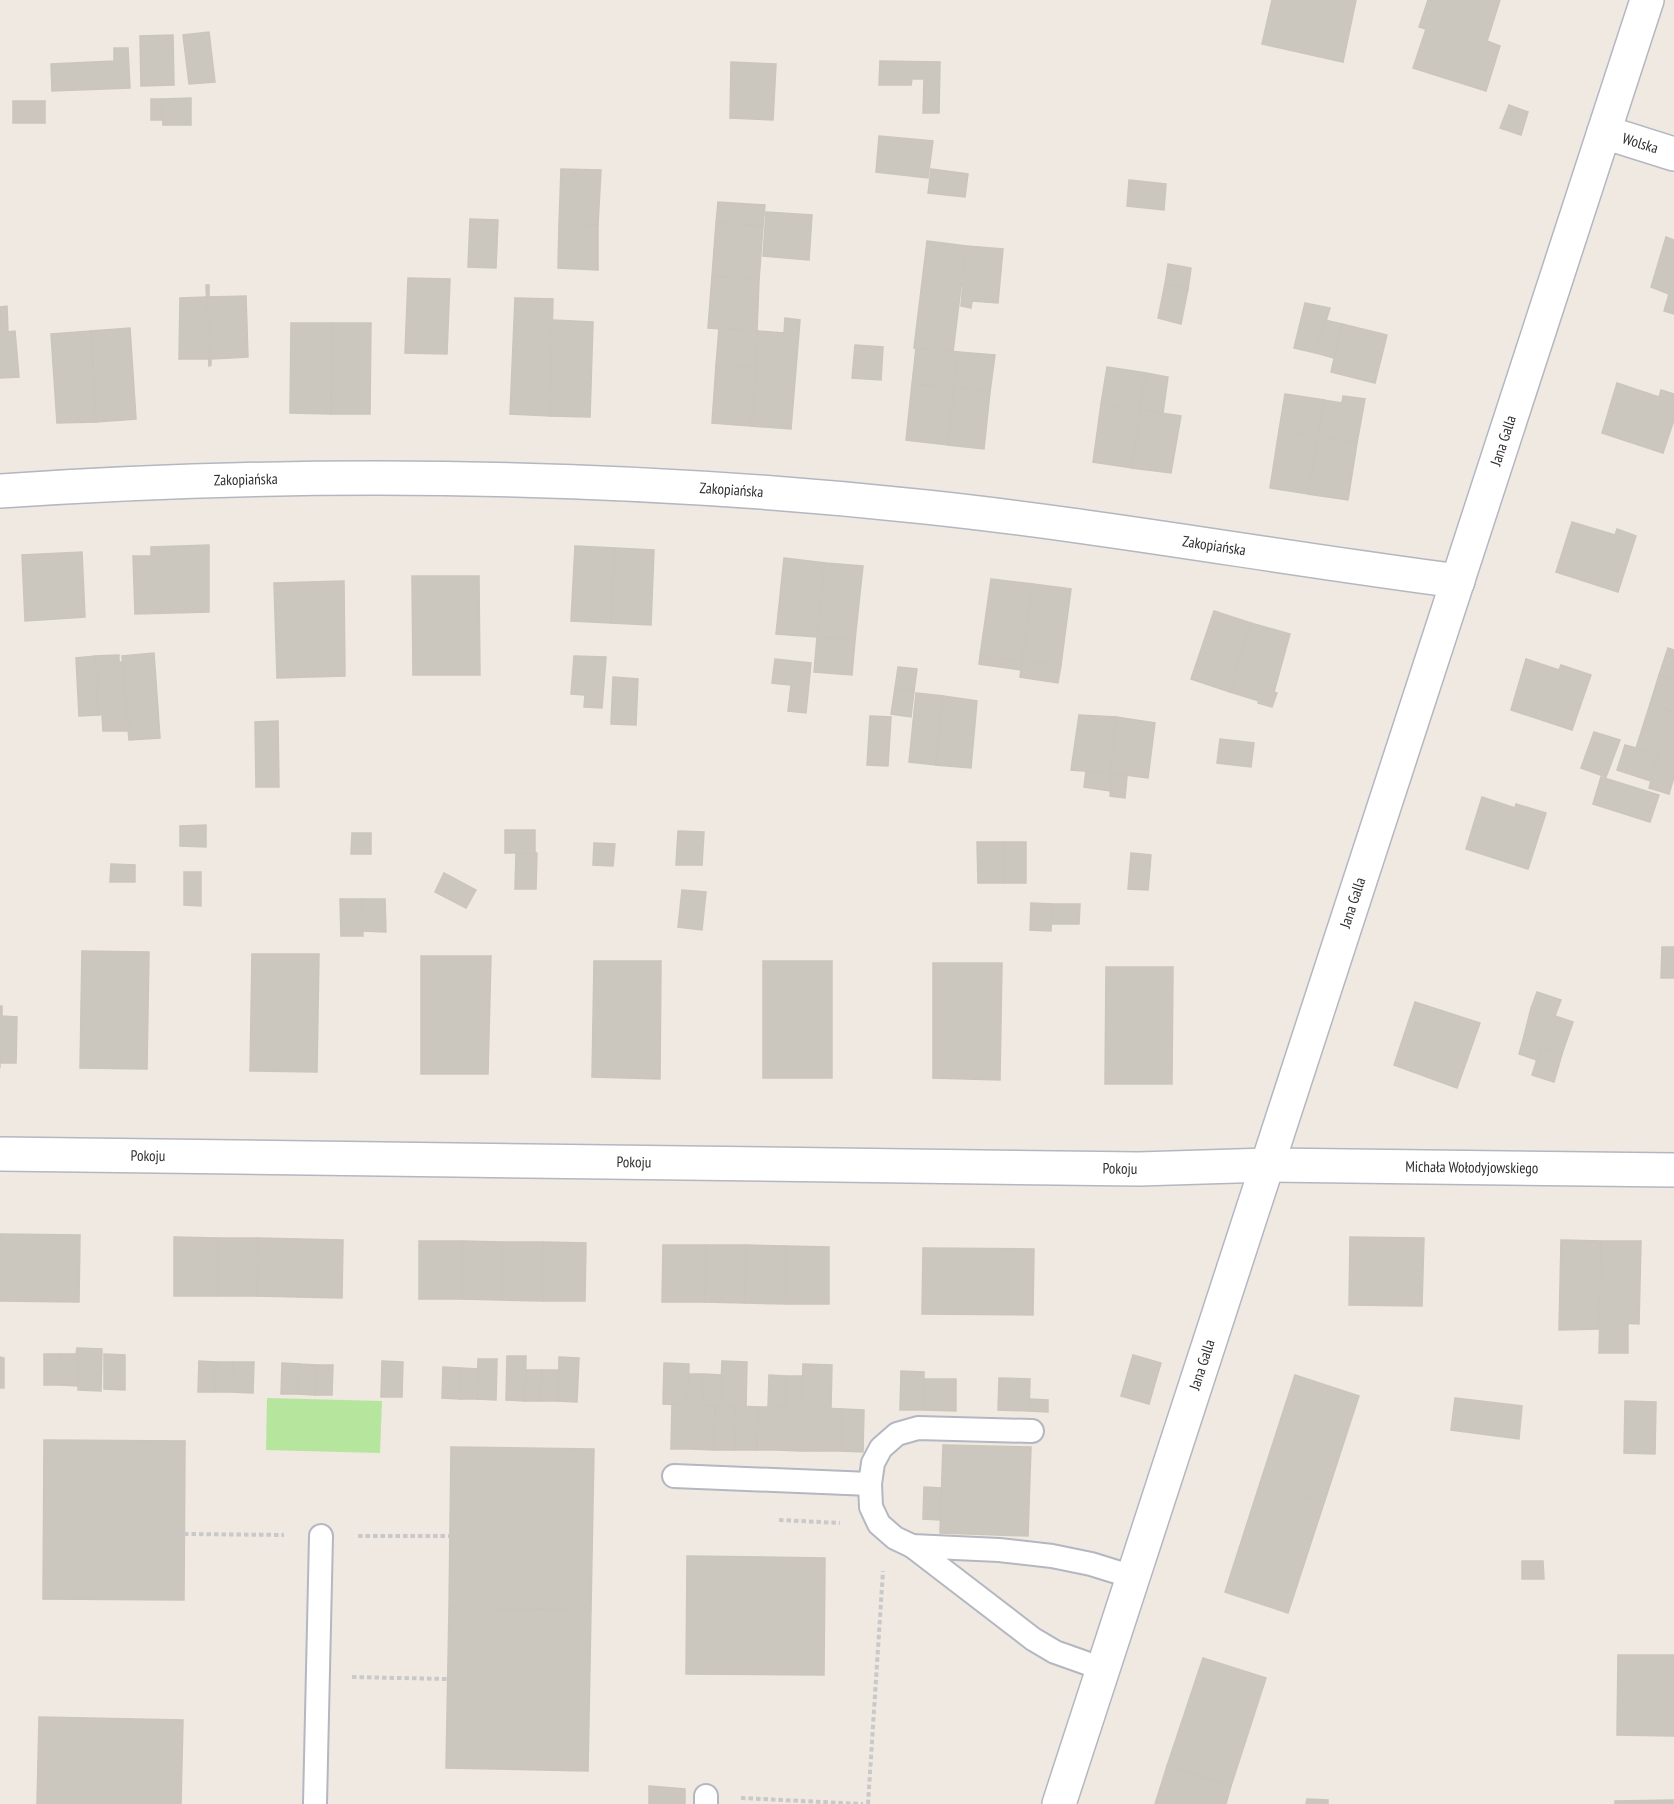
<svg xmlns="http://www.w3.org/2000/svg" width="1674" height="1804" viewBox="0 0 1674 1804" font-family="'PT Sans Narrow',sans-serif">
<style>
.green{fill:#b6e59e}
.building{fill:#cbc7bf;stroke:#cbc5ba;stroke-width:1.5}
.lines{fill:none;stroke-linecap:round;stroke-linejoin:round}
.service-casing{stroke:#b4b7c1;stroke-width:26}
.minor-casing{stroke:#b4b7c1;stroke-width:36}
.path{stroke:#c9c9c9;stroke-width:4;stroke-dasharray:4.5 3;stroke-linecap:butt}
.service{stroke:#fff;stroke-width:22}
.minor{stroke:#fff;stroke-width:33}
.labels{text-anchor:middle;stroke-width:5;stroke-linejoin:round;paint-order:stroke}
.street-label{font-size:15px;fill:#2e2e2e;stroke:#fff}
</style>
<rect width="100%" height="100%" fill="#efe9e1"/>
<!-- green -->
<polygon class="green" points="267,1398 382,1401 380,1453 266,1450"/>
<!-- building -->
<g class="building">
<polygon points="1272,0 1356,0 1343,62 1262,44"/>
<polygon points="1428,0 1500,0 1487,41 1500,46 1486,91 1413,68 1426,29 1419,27"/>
<polygon points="209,32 215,82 189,84 183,35"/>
<polygon points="173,35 174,85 141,86 140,36"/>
<polygon points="114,48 128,48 130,88 52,91 51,64 114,61"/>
<polygon points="880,61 940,62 939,113 923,113 924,79 912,79 911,85 879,85"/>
<polygon points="731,62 776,64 773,120 730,118"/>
<polygon points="191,98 191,125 163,125 162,99"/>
<rect x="151" y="99" width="11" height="21"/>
<rect x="13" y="101" width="32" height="22"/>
<polygon points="1509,105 1528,112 1521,135 1500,128"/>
<polygon points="879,136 933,141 928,178 876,172"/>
<polygon points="561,169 601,170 598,225 559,224"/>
<polygon points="931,169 968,174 965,197 928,193"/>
<polygon points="1129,180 1166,184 1164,210 1127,206"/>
<polygon points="718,202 765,205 763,226 716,223"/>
<polygon points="766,212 812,215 809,260 763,256"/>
<polygon points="470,219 498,220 496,268 468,267"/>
<polygon points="716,223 763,226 759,280 712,276"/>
<polygon points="559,224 598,225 598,270 558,268"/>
<polygon points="1666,237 1674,240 1674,314 1664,311 1669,294 1651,287"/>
<polygon points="927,241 966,246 953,352 914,348"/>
<polygon points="966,246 1003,249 998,303 972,301 971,308 961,306"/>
<polygon points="1168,264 1191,268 1188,289 1165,284"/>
<polygon points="712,276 759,280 757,331 708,328"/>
<polygon points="408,278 450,279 447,354 405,353"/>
<polygon points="1165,284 1188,289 1181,324 1158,318"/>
<polygon points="206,285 209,285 209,297 246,296 248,357 211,359 211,365 209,366"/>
<polygon points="207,297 209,359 179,359 180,298"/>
<polygon points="515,298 553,299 550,416 510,414"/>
<polygon points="1305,303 1330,308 1316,353 1294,348"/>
<polygon points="7,306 8,332 0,333 0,307"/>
<polygon points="785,318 800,320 791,429 751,426 758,331 784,333"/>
<polygon points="552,320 593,322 590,417 550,416"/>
<polygon points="1325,320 1342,324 1334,358 1316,353"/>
<polygon points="291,323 332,323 331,414 290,413"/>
<polygon points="332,323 371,323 370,414 331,414"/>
<polygon points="1342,324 1387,335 1375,383 1331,372"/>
<polygon points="130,328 136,419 96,422 91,331"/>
<polygon points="719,328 758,331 756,367 716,365"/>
<polygon points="15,331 19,377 0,378 0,333"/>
<polygon points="91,331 96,422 57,423 51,334"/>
<polygon points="855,345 883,347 881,380 852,378"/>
<polygon points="916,348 958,352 954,387 912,384"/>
<polygon points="958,352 995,355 990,392 954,387"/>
<polygon points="716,365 756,367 751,426 712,423"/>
<polygon points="1107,367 1146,373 1140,410 1101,404"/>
<polygon points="1146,373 1168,377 1163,413 1140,410"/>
<polygon points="1617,383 1659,397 1661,390 1674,394 1674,420 1663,453 1602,433"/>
<polygon points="912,384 954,387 948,445 906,440"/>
<polygon points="954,387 990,392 984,449 948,445"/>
<polygon points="1285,394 1324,400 1318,436 1279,430"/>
<polygon points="1343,396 1365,399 1357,443 1318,436 1324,400 1342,403"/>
<polygon points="1101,404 1140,410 1132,468 1093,462"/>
<polygon points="1140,410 1181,416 1171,473 1132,468"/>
<polygon points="1279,430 1318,436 1308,494 1270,488"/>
<polygon points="1318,436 1357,443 1348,500 1308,494"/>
<polygon points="1572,522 1615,535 1617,529 1636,536 1618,592 1556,572"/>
<polygon points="209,545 209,612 135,614 133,556 151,556 151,547"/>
<polygon points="575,546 615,548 611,623 571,621"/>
<polygon points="615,548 654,550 651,625 611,623"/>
<polygon points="82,552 85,617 25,621 22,555"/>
<polygon points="784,558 825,563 817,637 776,634"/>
<polygon points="825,563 863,566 855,640 817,637"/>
<polygon points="412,576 479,576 480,675 413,675"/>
<polygon points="991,579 1033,584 1022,661 980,656"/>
<polygon points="344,581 345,676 277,678 274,583"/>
<polygon points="1033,584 1071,589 1061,665 1022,661"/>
<polygon points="1214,611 1251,623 1230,692 1191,679"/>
<polygon points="1251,623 1290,634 1274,692 1277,693 1272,707 1258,703 1259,701 1230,692"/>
<polygon points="817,637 855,640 852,675 814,672"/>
<polygon points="1668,648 1674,650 1674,680 1659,675"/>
<polygon points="154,653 160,738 129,740 122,656"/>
<polygon points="119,655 119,662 122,662 127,713 98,715 95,656"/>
<polygon points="95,656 98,715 79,716 76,658"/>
<polygon points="574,656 606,657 602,708 584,707 585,695 571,694"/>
<polygon points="980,656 1022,661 1021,670 979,664"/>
<polygon points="775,659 811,663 806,713 788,711 791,685 772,683"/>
<polygon points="1526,659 1559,670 1561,665 1591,675 1572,730 1511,710"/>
<polygon points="1022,661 1061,665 1058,683 1020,677"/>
<polygon points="898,667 917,669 914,691 895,688"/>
<polygon points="1659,675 1674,680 1674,712 1650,704"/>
<polygon points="613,677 638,679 636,725 611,724"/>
<polygon points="895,688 914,691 911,717 891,714"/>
<polygon points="916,693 943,696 936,765 909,762"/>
<polygon points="943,696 977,701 971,768 936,765"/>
<polygon points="1650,704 1674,712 1674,777 1669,794 1649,788 1658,754 1636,748"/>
<polygon points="127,713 128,731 103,731 102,714"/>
<polygon points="1079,715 1116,717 1110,773 1071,770"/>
<polygon points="870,716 891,717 888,766 867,765"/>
<polygon points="1116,717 1155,723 1148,778 1110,773"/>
<polygon points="278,721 279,787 256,787 255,722"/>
<polygon points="1594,732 1620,740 1606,777 1581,768"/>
<polygon points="1220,739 1254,743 1251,767 1217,763"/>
<polygon points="1625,745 1658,754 1651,781 1617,770"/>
<polygon points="1086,771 1112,774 1110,791 1084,787"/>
<polygon points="1112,774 1127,776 1125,798 1110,796"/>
<polygon points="1601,777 1659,795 1650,822 1593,804"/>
<polygon points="1482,797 1515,808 1516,804 1546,813 1528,869 1466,849"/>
<polygon points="206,825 206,847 180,846 180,826"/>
<rect x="505" y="830" width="30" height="23"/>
<polygon points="678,831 704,832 702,865 676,865"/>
<polygon points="352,833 371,833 371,854 351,854"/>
<polygon points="977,842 1004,842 1005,883 978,883"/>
<polygon points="1004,842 1026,842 1026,883 1005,883"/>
<polygon points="594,843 615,844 613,866 593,865"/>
<polygon points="537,853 536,889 515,889 516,854"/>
<polygon points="1131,853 1151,855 1148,890 1128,889"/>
<polygon points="111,864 135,865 135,882 110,882"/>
<polygon points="184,872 201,872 201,906 184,905"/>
<polygon points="444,873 476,890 466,908 435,892"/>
<polygon points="682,890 706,892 702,930 678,927"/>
<polygon points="340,899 362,899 363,936 341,936"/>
<polygon points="362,899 385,899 386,932 363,931"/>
<polygon points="1031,903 1052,904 1051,931 1030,930"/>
<polygon points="1052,904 1080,904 1079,924 1052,924"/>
<polygon points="1662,947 1674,947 1674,978 1661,978"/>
<polygon points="82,951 149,952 147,1069 80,1068"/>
<polygon points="252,954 319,954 317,1072 250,1071"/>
<polygon points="421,956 491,956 488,1074 421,1074"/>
<polygon points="594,961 661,961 660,1079 592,1077"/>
<rect x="763" y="961" width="69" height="117"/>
<polygon points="933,963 1002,963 1000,1080 933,1078"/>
<polygon points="1106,967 1173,967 1172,1084 1105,1084"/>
<polygon points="1537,992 1561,1000 1555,1016 1531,1008"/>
<polygon points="1415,1002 1480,1023 1457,1088 1394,1065"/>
<polygon points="0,1006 2,1006 2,1016 17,1017 16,1063 0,1063 0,1068"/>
<polygon points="1531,1008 1573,1022 1562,1054 1523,1040"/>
<polygon points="1523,1040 1541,1046 1537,1060 1519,1054"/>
<polygon points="1541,1046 1562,1054 1554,1082 1532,1075"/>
<polygon points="0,1234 80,1235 79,1302 0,1301"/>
<polygon points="174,1237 217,1238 217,1296 174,1296"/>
<polygon points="1350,1237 1424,1238 1422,1306 1349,1305"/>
<polygon points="217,1238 258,1238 257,1296 217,1296"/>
<polygon points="258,1238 299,1239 299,1297 257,1296"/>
<polygon points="299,1239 343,1240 342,1298 299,1297"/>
<polygon points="1561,1240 1601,1241 1599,1329 1559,1330"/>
<rect x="419" y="1241" width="43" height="58"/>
<polygon points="462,1241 502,1242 502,1300 462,1299"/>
<polygon points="1601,1241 1641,1241 1639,1324 1620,1323 1621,1318 1600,1317"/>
<polygon points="502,1242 543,1242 543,1301 502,1300"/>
<polygon points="543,1242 586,1243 585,1301 543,1301"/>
<polygon points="663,1245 706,1245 705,1302 662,1302"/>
<polygon points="706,1245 746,1245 745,1303 705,1302"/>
<polygon points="746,1245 786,1246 786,1304 745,1303"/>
<polygon points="786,1246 829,1247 829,1304 786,1304"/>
<polygon points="923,1248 1034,1249 1033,1315 922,1314"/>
<polygon points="1600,1317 1621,1318 1620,1323 1628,1324 1628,1353 1599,1353"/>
<polygon points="77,1348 102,1349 101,1391 78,1390 78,1354 76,1354"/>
<rect x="44" y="1354" width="17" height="31"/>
<polygon points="61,1354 78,1354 78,1386 61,1385"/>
<polygon points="104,1354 125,1355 125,1390 104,1389"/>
<polygon points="1133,1355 1161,1363 1149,1404 1121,1396"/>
<polygon points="507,1356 526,1356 525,1401 506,1400"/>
<polygon points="0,1357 4,1358 4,1388 0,1388"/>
<polygon points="559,1357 579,1358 577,1402 558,1401"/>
<polygon points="478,1359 497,1359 496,1400 477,1399"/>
<polygon points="199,1361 216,1362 215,1392 198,1392"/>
<polygon points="382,1361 403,1362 402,1397 381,1397"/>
<polygon points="722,1361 747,1362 746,1406 720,1406"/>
<polygon points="216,1362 233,1362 232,1392 215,1392"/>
<polygon points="233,1362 254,1362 253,1393 232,1392"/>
<polygon points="282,1363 299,1364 298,1394 281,1394"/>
<polygon points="664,1363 689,1364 688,1405 663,1404"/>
<polygon points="299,1364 316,1365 315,1395 298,1394"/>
<polygon points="803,1364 832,1365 831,1408 802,1408"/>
<polygon points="316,1365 333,1365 332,1395 315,1395"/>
<polygon points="443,1367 460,1368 460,1399 442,1398"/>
<polygon points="460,1368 478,1369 477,1399 460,1399"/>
<polygon points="526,1370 542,1370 541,1401 525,1401"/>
<polygon points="542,1370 559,1370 558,1401 541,1401"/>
<polygon points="901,1371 924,1372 924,1410 900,1410"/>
<polygon points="689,1374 704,1374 703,1405 688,1405"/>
<polygon points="704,1374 721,1375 720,1406 703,1405"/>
<polygon points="769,1375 785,1376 785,1408 768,1407"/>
<polygon points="1295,1375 1359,1396 1324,1503 1260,1483"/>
<rect x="785" y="1376" width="17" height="32"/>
<polygon points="999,1378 1030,1379 1029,1411 998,1410"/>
<polygon points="924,1379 956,1379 956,1411 924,1410"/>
<polygon points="1455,1398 1522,1406 1519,1439 1451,1430"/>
<polygon points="1030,1399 1048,1400 1048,1412 1029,1411"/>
<polygon points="1625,1401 1656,1402 1655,1454 1624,1453"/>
<polygon points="672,1404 693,1405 693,1449 671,1449"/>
<polygon points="693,1405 715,1406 714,1450 693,1449"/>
<polygon points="715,1406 736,1406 735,1450 714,1450"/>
<polygon points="736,1406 758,1407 757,1450 735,1450"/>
<polygon points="758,1407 779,1407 779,1450 757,1450"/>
<polygon points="779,1407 800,1408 800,1451 779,1450"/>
<rect x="800" y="1408" width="21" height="43"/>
<polygon points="821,1408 842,1409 842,1451 821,1451"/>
<polygon points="842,1409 864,1410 863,1452 842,1451"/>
<polygon points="44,1440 185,1441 184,1600 43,1599"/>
<polygon points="943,1445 1031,1447 1028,1536 940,1533"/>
<polygon points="451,1447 594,1449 591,1610 449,1608"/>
<polygon points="1260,1483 1324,1503 1288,1613 1225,1592"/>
<polygon points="924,1487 941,1488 940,1520 923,1519"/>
<polygon points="687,1556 825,1558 824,1675 686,1674"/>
<polygon points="1522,1561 1543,1561 1544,1579 1522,1579"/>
<polygon points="449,1608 591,1610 588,1771 446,1768"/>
<polygon points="1618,1655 1674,1655 1674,1736 1617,1735"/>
<polygon points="1203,1658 1266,1678 1231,1786 1167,1766"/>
<polygon points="39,1717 183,1720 181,1804 37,1804"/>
<polygon points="1167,1766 1231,1786 1226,1804 1155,1804"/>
<polygon points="649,1786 685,1789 685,1804 649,1804"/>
<polygon points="1307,1799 1328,1800 1328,1804 1306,1804"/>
<polygon points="1673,1800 1673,1804 1615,1804 1615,1801"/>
</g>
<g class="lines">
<!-- service casing -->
<g class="service-casing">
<g id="service">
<polyline points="1032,1431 918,1428 897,1434 881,1448 873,1463 870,1484 871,1507 879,1524 895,1538 912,1546 999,1550 1052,1556 1091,1564 1133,1577"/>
<polyline points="674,1476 870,1484"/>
<polyline points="912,1546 1033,1639 1055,1652 1103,1669"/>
<polyline points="706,1796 706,1804"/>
<polyline points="315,1804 321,1536"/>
</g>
</g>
<!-- minor casing -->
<g class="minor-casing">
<g id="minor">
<path id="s1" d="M1604 132 1674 154"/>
<path id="s2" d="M0 491C308 470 618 474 926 507 1104 526 1280 558 1458 581"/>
<path id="s3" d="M0 1154 1139 1169 1268 1165 1674 1170"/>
<path id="s4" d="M1059 1804 1647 0"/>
</g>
</g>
<!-- path -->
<g class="path">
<polyline points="779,1520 840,1523"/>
<polyline points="184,1534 284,1535"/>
<polyline points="358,1536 450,1536"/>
<polyline points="352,1677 447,1679"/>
<polyline points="741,1798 863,1804"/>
<polyline points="868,1804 883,1571"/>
</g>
<!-- service -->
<use href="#service" class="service"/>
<!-- minor -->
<use href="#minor" class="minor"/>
</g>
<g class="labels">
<!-- street labels -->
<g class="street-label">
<text dy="5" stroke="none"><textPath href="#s1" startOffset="38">Wolska</textPath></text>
<text dy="5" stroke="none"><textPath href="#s4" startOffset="1434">Jana Galla</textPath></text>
<text dy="5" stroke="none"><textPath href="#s2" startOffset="246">Zakopiańska</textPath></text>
<text dy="5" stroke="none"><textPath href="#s2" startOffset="732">Zakopiańska</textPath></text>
<text dy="5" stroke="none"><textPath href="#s2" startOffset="1218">Zakopiańska</textPath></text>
<text dy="5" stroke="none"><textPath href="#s4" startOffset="948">Jana Galla</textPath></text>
<text dy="5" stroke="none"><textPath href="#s3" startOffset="148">Pokoju</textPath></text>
<text dy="5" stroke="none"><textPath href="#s3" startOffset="634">Pokoju</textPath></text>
<text dy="5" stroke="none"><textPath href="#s3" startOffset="1472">Michała Wołodyjowskiego</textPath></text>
<text dy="5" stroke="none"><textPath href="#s3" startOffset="1120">Pokoju</textPath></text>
<text dy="5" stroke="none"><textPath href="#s4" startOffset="462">Jana Galla</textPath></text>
</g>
</g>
</svg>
